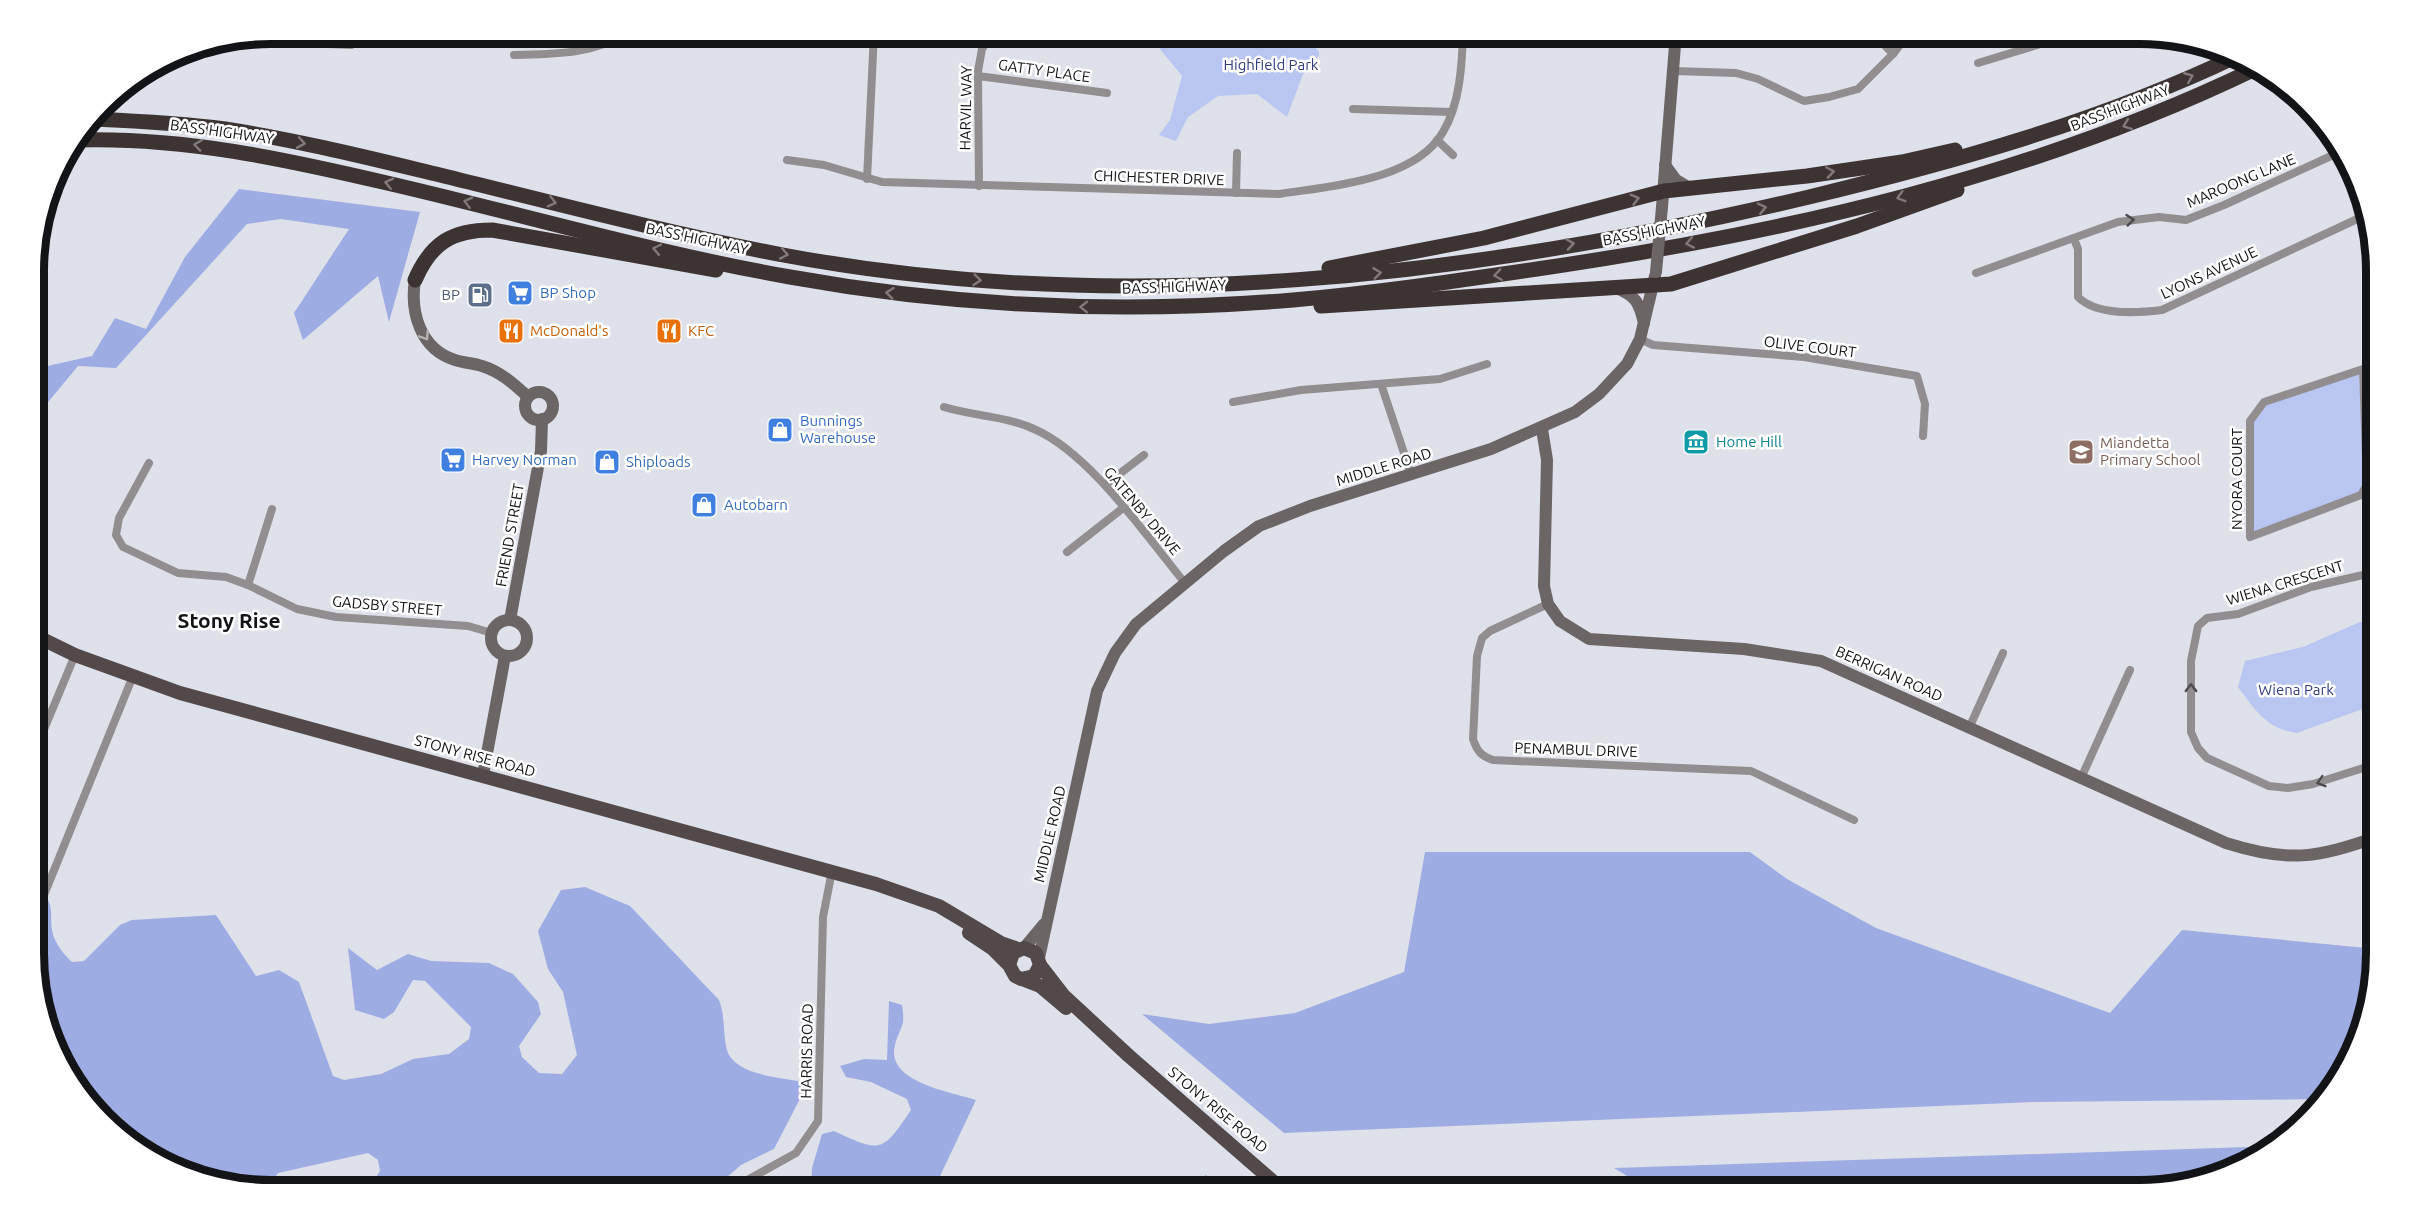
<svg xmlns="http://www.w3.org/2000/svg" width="2410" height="1224" viewBox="0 0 2410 1224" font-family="Ubuntu,sans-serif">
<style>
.green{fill:#b8c6f1}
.forest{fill:#9dade3}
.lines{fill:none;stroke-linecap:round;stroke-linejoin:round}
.street{stroke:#928d8e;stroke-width:8}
.secondary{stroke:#6c6566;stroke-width:12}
.primary{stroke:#524a4a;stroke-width:14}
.highway{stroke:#3c3333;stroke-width:15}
.secondary-bridge{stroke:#6c6566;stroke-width:12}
.oneway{stroke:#807a7a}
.oneway2{stroke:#4c4a4d}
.oneway3{stroke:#b6b2b2}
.labels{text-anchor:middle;stroke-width:5;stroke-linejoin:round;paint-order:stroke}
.park-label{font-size:15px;fill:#313e7f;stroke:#fff}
.street-label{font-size:15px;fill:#131417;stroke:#fff}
.shop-label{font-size:15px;fill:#366cbe;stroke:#fff;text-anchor:start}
.service-label{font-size:15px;fill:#4e5e75;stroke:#fff;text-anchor:end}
.food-label{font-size:15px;fill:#c56008;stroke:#fff;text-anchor:start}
.culture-label{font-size:15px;fill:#0d838f;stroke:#fff;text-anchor:start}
.education-label{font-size:15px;fill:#785e54;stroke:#fff;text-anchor:start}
.district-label{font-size:21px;font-weight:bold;fill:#131417;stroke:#fff}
.rim{fill:none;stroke:#131417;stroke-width:8}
</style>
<rect width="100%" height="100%" fill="#dee1ea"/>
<!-- green -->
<g class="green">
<polygon points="1147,33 1304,33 1319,52 1319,56 1306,66 1287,117 1257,94 1218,96 1188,117 1176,141 1159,135 1170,120 1182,76"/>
<polygon points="2359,374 2365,483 2357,494 2253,532 2253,423 2267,404"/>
<path d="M2376 620V704L2297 733C2268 730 2254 709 2238 687L2245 661 2303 647 2360 622Z"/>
</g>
<!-- forest -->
<g class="forest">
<polygon points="239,189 420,212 389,322 378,276 303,340 294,313 349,229 281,219 247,224 116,368 78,366 34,419 34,363 43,367 92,356 115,318 146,329 185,257"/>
<polygon points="1425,852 1750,852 1787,879 1876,928 2110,1013 2182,930 2377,949 2377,953 2353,1058 2325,1099 2037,1102 1284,1133 1142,1014 1209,1024 1295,1013 1404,972"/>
<path d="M585 887 630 906 719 1000C725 1016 723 1030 726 1046 730 1074 776 1077 798 1081L804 1091 774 1149 741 1165 711 1191H367L380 1171 378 1160 368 1153 278 1173 271 1183 270 1191 166 1167 82 1098 51 1044 35 984V894H44C54 906 50 915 52 930 54 942 63 954 72 962L84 961 120 925 132 920 216 915 256 976 279 970 299 982 333 1076 344 1080 381 1074 413 1059 449 1054 469 1039 471 1027 425 981 413 980 394 1012 384 1019 355 1010 348 948 377 970 408 954 431 961 489 963 513 974 538 1002 541 1014 519 1046 522 1057 539 1073 562 1074 577 1055 563 992 548 969 538 931 561 890Z"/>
<path d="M889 1001 902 1005C906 1029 900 1025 895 1045 885 1082 951 1092 976 1100L933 1191H811L812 1168 822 1134 834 1131C881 1153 882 1153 911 1110L907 1099 871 1082 846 1077 840 1066 864 1059 887 1060Z"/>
<polygon points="2277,1146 2216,1178 2154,1191 1652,1191 1614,1168"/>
<polygon points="1206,1175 1228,1191 1186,1191"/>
</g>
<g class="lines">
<!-- street -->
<g class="street">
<polyline points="1873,33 1893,54"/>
<polyline points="234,40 351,45"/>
<path d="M514 55C552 54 593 55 626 33"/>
<polyline points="1978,63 2077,33"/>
<polyline points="1674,71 1736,73 1758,79 1804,101 1829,97 1858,89 1893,54 1909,33"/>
<polyline points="978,76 1107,93"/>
<polyline points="1353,109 1451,112"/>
<polyline points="1437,140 1453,155"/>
<path d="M787 160 824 165 882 182 1279 194C1329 186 1415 181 1443 132 1460 104 1462 65 1463 33"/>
<polyline points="867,179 874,33"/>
<polyline points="979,186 978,71 982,49 993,33"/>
<polyline points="1236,193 1237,153"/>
<path d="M2074 239 2078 249V297C2097 316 2137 313 2162 310L2368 214"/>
<polyline points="1976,273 2118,222 2159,217 2186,220 2224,205 2342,151"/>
<polyline points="1640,339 1653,345 1804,357 1917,376 1925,404 1923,436"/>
<polygon points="2363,369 2367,485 2361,495 2250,537 2250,421 2264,402"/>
<polyline points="1381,384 1411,474"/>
<polyline points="1233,402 1301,390 1440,379 1487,364"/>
<path d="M944 407C973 416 1006 416 1034 429 1090 453 1146 536 1185 583"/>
<polyline points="149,463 119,518 116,535 123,547 178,573 226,577 248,585 297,609 336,617 468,626 492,633"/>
<polyline points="1105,485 1144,455"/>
<polyline points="1067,552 1123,508"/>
<polyline points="2376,572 2311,587 2238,614 2207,618 2198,626 2191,661 2191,732 2198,748 2207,758 2269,786 2288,788 2313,784 2376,764"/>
<polyline points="248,585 272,509"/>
<path d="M1548 604 1490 631 1482 638 1477 656 1473 739C1477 751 1481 756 1493 760L1751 771 1854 820"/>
<polyline points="1970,726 2003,653"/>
<polyline points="35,751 75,655"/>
<polyline points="2082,776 2130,670"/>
<polyline points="35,917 133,676"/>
<polyline points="736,1191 749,1179 796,1153 818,1121 823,917 832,871"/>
</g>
<!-- secondary -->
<g class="secondary">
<polyline points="1665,165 1676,180 1691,189"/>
<polyline points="1662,207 1676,33"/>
<path d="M415 280C410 312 420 349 455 360 464 363 473 363 482 366 501 372 514 384 528 397"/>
<path d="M1616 288C1636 296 1639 302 1644 323"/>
<circle cx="539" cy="406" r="14"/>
<path d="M1542 429 1547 460 1544 586 1548 604 1560 621 1589 639 1744 649 1821 661 2226 843C2289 863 2316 858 2377 837"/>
<polyline points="510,620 541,451 542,419"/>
<circle cx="509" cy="638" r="18"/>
<polyline points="483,775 505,656"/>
<polyline points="1024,948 1044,924"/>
<polyline points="1039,958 1097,691 1115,653 1136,624 1224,551 1259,526 1310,506 1491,449 1575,412 1599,394 1627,364 1640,339 1655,276"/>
</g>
<!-- primary -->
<g class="primary">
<polyline points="34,635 75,655 180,693 876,884 939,906 1001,943 1018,949"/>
<polyline points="969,933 993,949 1009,965 1015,976 1021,979 1034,976 1040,965 1036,953 1024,948 1013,953 1009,965"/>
<polyline points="1040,965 1064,996 1129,1056 1284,1191"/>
<polyline points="1022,979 1040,986 1066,1008"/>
</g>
<!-- highway -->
<g class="highway">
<path d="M93 119C137 121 181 123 225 129 297 140 369 158 440 175 554 203 668 233 783 255 1123 319 1475 276 1809 197 1954 162 2101 121 2237 56"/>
<path d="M77 140C184 137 284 159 387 183 521 214 654 253 790 277 956 307 1125 314 1293 300 1374 293 1456 281 1537 269 1784 233 2032 177 2257 68"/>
<polyline points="1329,268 1484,238 1664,191 1807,176 1902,162 1955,150"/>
<path d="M415 280C431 243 452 230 492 230L716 270"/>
<polyline points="1321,306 1671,284 1857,226 1957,190"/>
</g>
<!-- secondary-bridge -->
<polyline class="secondary-bridge" points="1656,272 1662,207"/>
</g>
<!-- one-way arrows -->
<defs><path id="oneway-chevron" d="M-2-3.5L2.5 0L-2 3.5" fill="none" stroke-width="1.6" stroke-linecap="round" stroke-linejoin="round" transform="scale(1.5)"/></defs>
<g class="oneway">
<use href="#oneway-chevron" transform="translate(2189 77) rotate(-22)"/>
<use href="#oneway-chevron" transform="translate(2127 125) rotate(159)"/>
<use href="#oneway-chevron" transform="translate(301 143) rotate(10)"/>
<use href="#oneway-chevron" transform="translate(198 145) rotate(-172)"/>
<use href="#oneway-chevron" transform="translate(1830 172) rotate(-9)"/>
<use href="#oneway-chevron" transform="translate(389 183) rotate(-167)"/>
<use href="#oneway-chevron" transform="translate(1901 197) rotate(164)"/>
<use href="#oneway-chevron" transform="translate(1635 199) rotate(-15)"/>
<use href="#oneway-chevron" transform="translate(468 202) rotate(-166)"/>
<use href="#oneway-chevron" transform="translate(552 202) rotate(14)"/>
<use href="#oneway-chevron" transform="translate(1762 208) rotate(-13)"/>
<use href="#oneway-chevron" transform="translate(1690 243) rotate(169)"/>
<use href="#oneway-chevron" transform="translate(1570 244) rotate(-9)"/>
<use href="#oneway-chevron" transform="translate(657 249) rotate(-168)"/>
<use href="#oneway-chevron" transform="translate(784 254) rotate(11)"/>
<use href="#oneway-chevron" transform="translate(1377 273) rotate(-7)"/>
<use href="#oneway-chevron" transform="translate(1498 275) rotate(172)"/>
<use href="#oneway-chevron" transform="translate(977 280) rotate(6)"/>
<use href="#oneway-chevron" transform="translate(890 293) rotate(-174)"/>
<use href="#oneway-chevron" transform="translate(1084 307) rotate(-179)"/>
</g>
<g class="oneway2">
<use href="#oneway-chevron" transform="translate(2130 220) rotate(-6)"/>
<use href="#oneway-chevron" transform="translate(2191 688) rotate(-90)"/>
<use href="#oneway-chevron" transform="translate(2321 782) rotate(163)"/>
</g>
<use class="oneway3" href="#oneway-chevron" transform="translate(425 336) rotate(57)"/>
<!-- icons -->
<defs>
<g id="supermarket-square" transform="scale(1.35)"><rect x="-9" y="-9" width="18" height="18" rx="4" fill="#3f7fe0" stroke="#fff"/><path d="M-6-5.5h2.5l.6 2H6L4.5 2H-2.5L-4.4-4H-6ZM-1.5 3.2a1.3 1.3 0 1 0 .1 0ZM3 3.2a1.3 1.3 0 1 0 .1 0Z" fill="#fff"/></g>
<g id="fuel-square" transform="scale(1.35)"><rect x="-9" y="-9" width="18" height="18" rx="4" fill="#5c6f8a" stroke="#fff"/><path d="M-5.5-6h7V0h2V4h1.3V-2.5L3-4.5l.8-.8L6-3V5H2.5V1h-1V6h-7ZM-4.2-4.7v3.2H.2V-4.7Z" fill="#fff"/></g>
<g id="restaurant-square" transform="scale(1.35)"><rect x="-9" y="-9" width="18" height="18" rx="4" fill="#e8710a" stroke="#fff"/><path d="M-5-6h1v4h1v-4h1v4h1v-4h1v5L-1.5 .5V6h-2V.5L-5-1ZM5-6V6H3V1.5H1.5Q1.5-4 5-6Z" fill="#fff"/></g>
<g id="shop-square" transform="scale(1.35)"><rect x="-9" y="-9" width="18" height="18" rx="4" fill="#3f7fe0" stroke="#fff"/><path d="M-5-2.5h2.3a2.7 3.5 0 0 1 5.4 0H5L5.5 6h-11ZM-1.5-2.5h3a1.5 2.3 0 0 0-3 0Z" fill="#fff"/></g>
<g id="museum-square" transform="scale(1.35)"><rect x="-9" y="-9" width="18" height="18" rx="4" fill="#0f9aa8" stroke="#fff"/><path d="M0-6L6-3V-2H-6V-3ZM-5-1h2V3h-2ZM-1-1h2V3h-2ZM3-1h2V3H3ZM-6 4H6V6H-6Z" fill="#fff"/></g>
<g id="school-square" transform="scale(1.35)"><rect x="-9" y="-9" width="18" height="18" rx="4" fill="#8d6e63" stroke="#fff"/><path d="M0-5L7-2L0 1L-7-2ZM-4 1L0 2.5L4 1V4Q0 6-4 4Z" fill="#fff"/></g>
</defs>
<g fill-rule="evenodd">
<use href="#supermarket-square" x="520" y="293"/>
<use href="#fuel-square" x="480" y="295"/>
<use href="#restaurant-square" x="511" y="331"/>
<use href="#restaurant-square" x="669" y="331"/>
<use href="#shop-square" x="780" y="430"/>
<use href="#museum-square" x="1696" y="442"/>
<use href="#school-square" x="2081" y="452"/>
<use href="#supermarket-square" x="453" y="460"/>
<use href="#shop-square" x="607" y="462"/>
<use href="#shop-square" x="704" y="505"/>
</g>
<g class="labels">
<!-- park labels -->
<g class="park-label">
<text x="1271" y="70">Highfield Park</text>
<text x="2296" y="695">Wiena Park</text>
</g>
<!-- street labels -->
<g class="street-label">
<text transform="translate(1044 71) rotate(8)" y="5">GATTY PLACE</text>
<text transform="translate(966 108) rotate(-89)" y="5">HARVIL WAY</text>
<text transform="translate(2120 108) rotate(-21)" y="5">BASS HIGHWAY</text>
<text transform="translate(222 132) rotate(8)" y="5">BASS HIGHWAY</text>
<text transform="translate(1159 178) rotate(2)" y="5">CHICHESTER DRIVE</text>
<text transform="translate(2241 181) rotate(-23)" y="5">MAROONG LANE</text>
<text transform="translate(1654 231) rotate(-11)" y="5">BASS HIGHWAY</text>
<text transform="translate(697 239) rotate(12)" y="5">BASS HIGHWAY</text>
<text transform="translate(2209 273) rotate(-25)" y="5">LYONS AVENUE</text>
<text transform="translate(1174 287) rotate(-2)" y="5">BASS HIGHWAY</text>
<text transform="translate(1810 347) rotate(7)" y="5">OLIVE COURT</text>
<text transform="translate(1384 467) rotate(-17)" y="5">MIDDLE ROAD</text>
<text transform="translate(2237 479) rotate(-90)" y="5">NYORA COURT</text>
<text transform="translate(1142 511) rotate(50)" y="5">GATENBY DRIVE</text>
<text transform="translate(510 535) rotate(-80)" y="5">FRIEND STREET</text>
<text transform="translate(2285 583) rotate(-17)" y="5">WIENA CRESCENT</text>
<text transform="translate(387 606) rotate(5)" y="5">GADSBY STREET</text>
<text transform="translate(1889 674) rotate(24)" y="5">BERRIGAN ROAD</text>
<text transform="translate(1576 750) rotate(2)" y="5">PENAMBUL DRIVE</text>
<text transform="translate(475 756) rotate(15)" y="5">STONY RISE ROAD</text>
<text transform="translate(1050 834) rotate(-77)" y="5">MIDDLE ROAD</text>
<text transform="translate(807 1051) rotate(-89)" y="5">HARRIS ROAD</text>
<text transform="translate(1218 1110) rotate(40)" y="5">STONY RISE ROAD</text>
</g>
<!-- shop labels -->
<g class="shop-label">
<text x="540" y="298">BP Shop</text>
<text x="800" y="426">Bunnings<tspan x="800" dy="17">Warehouse</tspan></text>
<text x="472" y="465">Harvey Norman</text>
<text x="626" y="467">Shiploads</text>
<text x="724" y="510">Autobarn</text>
</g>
<!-- service labels -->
<g class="service-label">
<text x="460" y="300">BP</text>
</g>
<!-- food labels -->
<g class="food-label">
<text x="530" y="336">McDonald's</text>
<text x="688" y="336">KFC</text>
</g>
<!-- culture labels -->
<g class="culture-label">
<text x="1716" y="447">Home Hill</text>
</g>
<!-- education labels -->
<g class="education-label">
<text x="2100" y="448">Miandetta<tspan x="2100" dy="17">Primary School</tspan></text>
</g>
<!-- district labels -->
<g class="district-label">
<text x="229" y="628">Stony Rise</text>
</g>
</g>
<!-- crop -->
<path d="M0 0H2410V1224H0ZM271 44H2139A227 227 0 0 1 2366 271V953A227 227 0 0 1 2139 1180H271A227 227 0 0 1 44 953V271A227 227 0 0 1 271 44Z" fill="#fff" fill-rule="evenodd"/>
<path class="rim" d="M271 44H2139A227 227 0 0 1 2366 271V953A227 227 0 0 1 2139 1180H271A227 227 0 0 1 44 953V271A227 227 0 0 1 271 44Z"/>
</svg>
